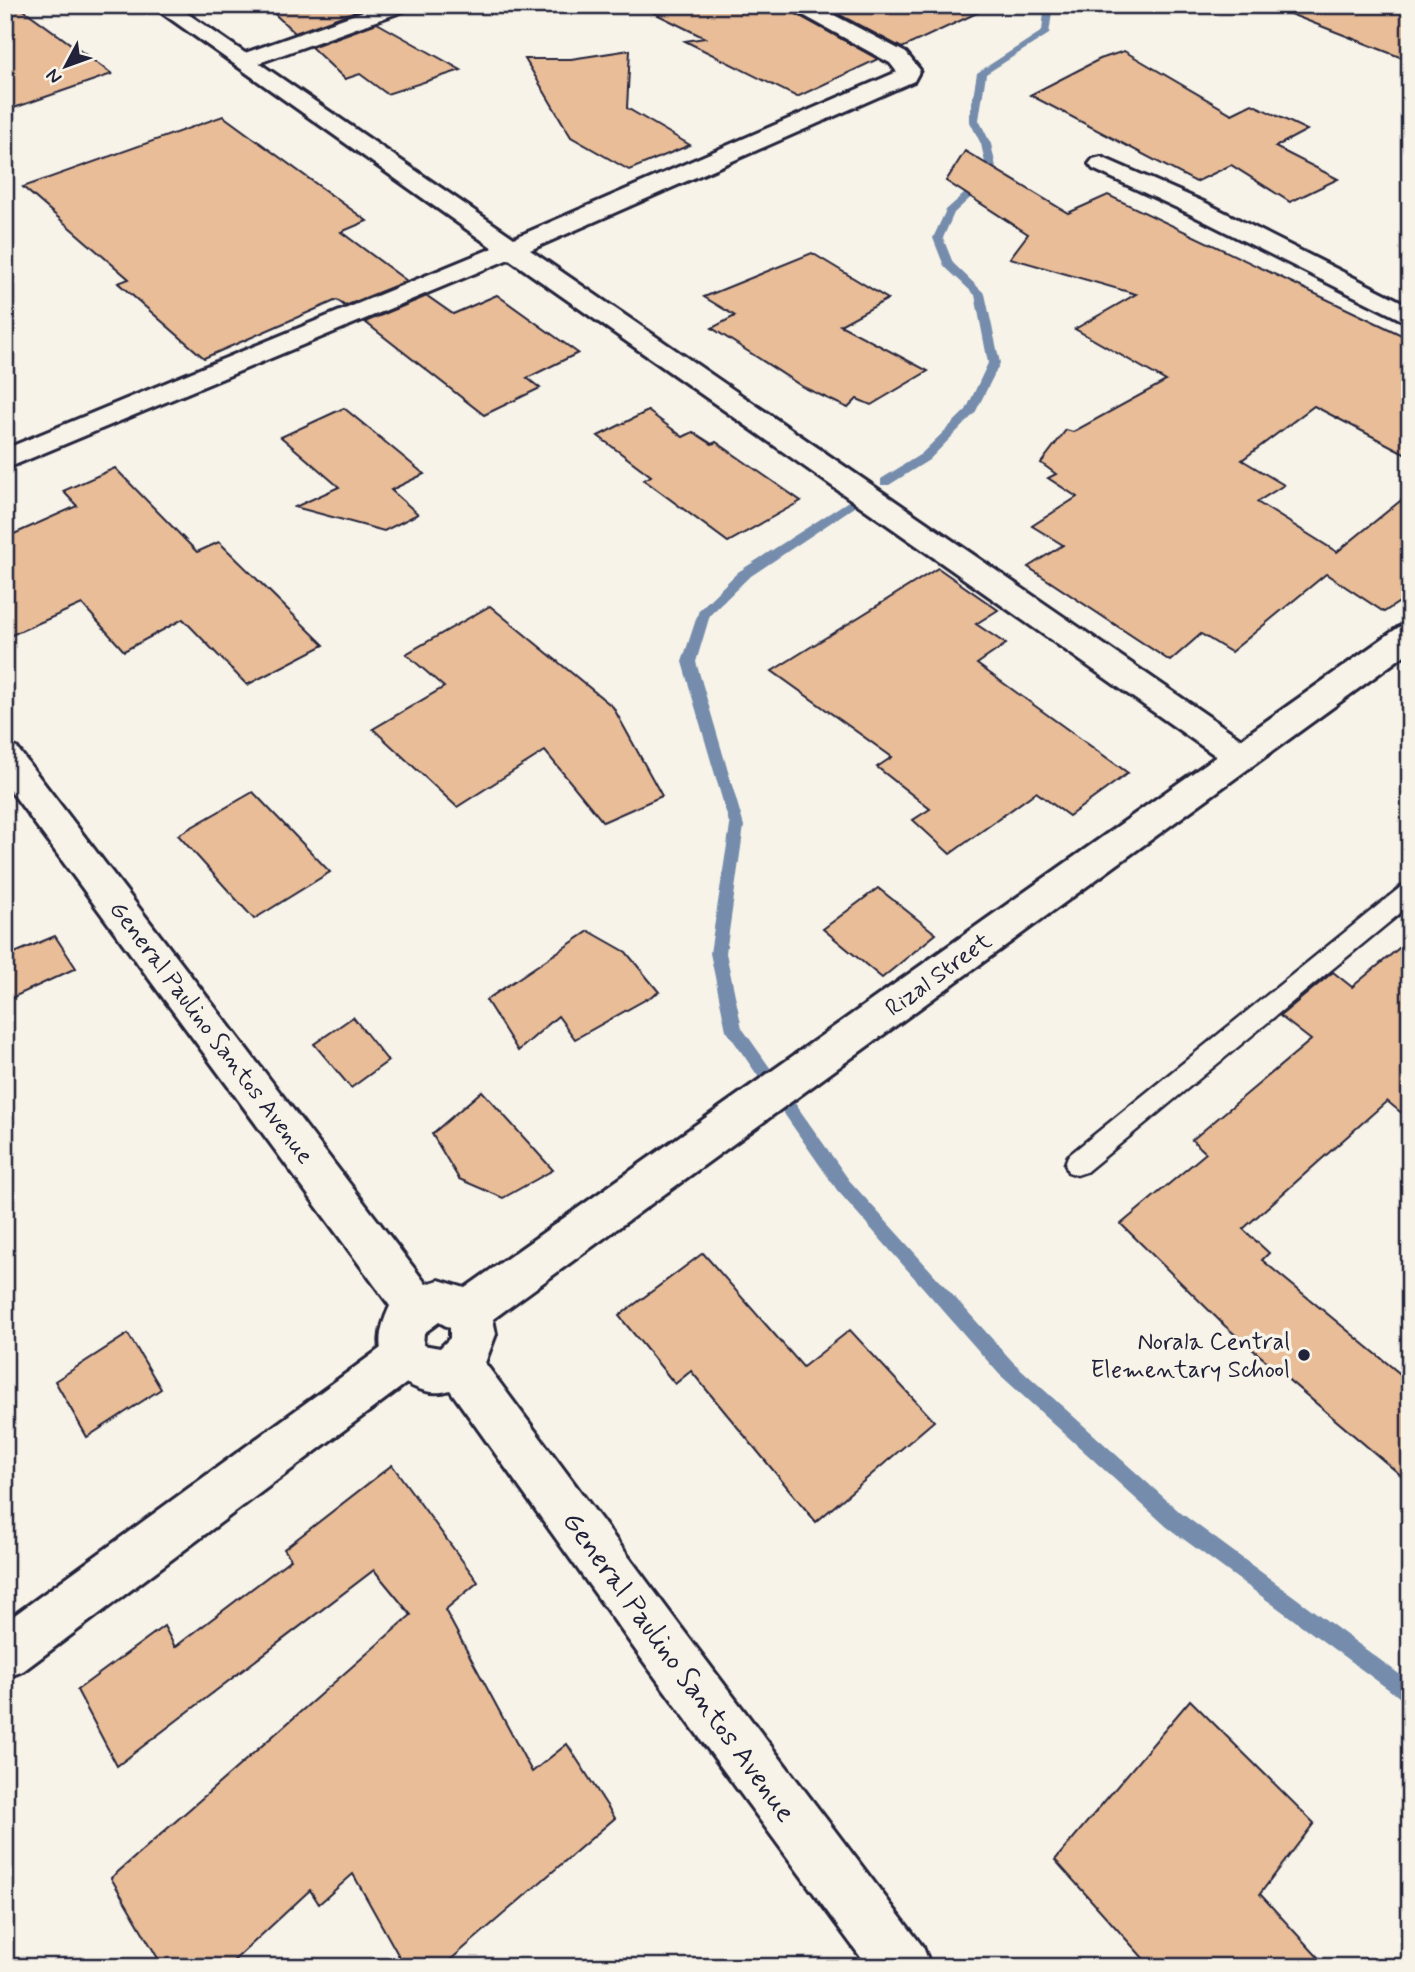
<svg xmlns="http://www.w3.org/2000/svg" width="1415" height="1972" viewBox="0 0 1415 1972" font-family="Mynerve,sans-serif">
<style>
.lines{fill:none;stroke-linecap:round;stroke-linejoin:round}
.stream{fill:#758cac;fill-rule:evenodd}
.building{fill:#e8bd98;stroke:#22223b;stroke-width:2}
.service-casing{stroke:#22223b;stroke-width:5}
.minor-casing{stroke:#22223b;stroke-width:6}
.tertiary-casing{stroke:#22223b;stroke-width:6}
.secondary-casing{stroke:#22223b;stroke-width:6}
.service{fill:#f7f3e8;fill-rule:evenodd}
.minor{fill:#f7f3e8;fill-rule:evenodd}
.tertiary{fill:#f7f3e8;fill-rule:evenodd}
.secondary{fill:#f7f3e8;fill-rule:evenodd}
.poi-dot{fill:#22223b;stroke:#f7f3e8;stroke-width:2.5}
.labels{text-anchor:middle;stroke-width:7;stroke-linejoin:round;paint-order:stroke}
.street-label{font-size:24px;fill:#22223b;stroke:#f7f3e8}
.poi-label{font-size:24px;fill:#22223b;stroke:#f7f3e8;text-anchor:end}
.near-street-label{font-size:28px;fill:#22223b;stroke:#f7f3e8}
</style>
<rect width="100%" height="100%" fill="#f7f3e8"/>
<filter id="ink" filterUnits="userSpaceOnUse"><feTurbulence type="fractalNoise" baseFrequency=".0143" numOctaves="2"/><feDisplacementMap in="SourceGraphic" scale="14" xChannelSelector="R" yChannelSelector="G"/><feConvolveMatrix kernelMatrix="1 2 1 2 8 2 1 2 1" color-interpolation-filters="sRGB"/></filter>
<g filter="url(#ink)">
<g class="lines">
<!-- stream -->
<g class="stream">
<polygon points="1038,5 1047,5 1052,12 1049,34 986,74 979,120 991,144 996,167 980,189 954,213 943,238 953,263 985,294 1000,363 975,413 929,460 889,485 881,485 881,479 921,454 966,410 988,363 975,295 944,266 933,238 946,210 974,185 986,167 981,144 969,120 977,73 1042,31 1044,12"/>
<polygon points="850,500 854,501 854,507 748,578 710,615 696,662 744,826 726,953 742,1028 849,1180 1013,1362 1181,1513 1410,1682 1410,1705 1167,1527 999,1374 837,1190 726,1030 710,953 730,826 682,662 699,610 738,572"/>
</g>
</g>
<!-- building -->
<g class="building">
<polygon points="5,5 17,5 112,74 5,111"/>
<polygon points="265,5 345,5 356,11 295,33"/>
<polygon points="638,5 787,5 791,11 878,59 797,97 685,41 705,38"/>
<polygon points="821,5 994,5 902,48"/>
<polygon points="1275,5 1410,5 1410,61 1275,8"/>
<polygon points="377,23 461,70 387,94 360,74 345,79 311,47"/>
<polygon points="630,50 627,108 690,145 629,170 571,137 525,59 571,59"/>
<polygon points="1124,51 1232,114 1252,104 1307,130 1275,147 1338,179 1290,202 1231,165 1196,182 1030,95 1100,59"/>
<polygon points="223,116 367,221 341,232 407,281 345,306 337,300 204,358 118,283 129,279 23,187"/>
<polygon points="965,151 1068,213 1108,195 1410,339 1410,456 1314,406 1242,460 1284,485 1257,502 1337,552 1410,493 1410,595 1384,612 1326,574 1231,652 1201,634 1170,661 1028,567 1063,545 1032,526 1077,497 1048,478 1056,474 1041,463 1066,430 1073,432 1166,381 1075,329 1136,294 1010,258 1028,234 946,181"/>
<polygon points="812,253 888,299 840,325 928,371 871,405 857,399 848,408 803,387 712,328 735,316 704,297"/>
<polygon points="497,295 578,353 527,378 540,388 484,415 365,322 427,296 453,314"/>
<polygon points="344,408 424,474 391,490 418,514 384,531 295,507 339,487 281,437"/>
<polygon points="648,411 683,437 693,432 712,444 716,442 801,501 728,542 644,480 651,476 598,436"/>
<polygon points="115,468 197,552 219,542 324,645 247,685 183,619 124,651 82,604 5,638 5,538 77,506 63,491"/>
<polygon points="938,568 998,610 976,624 1006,644 977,664 1128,773 1069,816 1036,792 950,854 913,820 930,809 877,767 892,757 772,671"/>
<polygon points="490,606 613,707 662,796 603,822 545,751 457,807 373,729 444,687 406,654"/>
<polygon points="253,792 330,872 254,919 178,835"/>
<polygon points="878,888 936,934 882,978 823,929"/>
<polygon points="589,931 626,952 659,992 575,1039 558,1016 518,1051 486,1000"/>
<polygon points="55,936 76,968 5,1001 5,957"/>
<polygon points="1410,939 1410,1120 1387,1101 1243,1229 1269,1253 1262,1260 1410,1382 1410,1483 1225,1326 1121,1224 1206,1153 1192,1140 1311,1040 1280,1016 1333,972 1352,987"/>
<polygon points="353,1017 388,1061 351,1088 314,1044"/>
<polygon points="482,1091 553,1170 503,1198 459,1179 432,1134"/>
<polygon points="703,1253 803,1367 850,1330 934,1421 816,1522 691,1371 675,1384 619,1316"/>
<polygon points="128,1334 161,1389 87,1437 55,1381"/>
<polygon points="392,1465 478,1582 445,1610 532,1772 567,1744 615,1818 442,1967 405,1967 353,1874 319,1904 310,1890 227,1967 163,1967 111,1878 411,1615 374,1570 117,1766 77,1690 164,1626 175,1647 291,1559 284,1549"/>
<polygon points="1190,1700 1314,1823 1260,1894 1327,1967 1151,1967 1055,1860"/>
</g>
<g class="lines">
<!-- service casing -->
<g class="service-casing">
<polygon id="service" points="1410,884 1410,905 1086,1172 1077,1175 1068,1172 1065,1164 1068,1156 1402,886"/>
</g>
<!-- minor casing -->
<g class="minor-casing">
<g id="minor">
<polygon points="151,5 175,5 245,53 381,5 412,5 409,9 259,63 514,238 897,72 890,63 792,9 789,5 815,5 906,53 920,70 914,81 530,250 1253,747 1258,756 1253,765 1241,769 1229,765 509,259 5,469 5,449 493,248"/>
<polygon points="1101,157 1206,203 1410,306 1410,324 1188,213 1093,169 1089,164 1093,159"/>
</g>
</g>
<!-- tertiary casing -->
<g class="tertiary-casing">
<polygon id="tertiary" points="404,1336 420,1343 427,1358 420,1373 23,1671 5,1678 5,1622 388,1343"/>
</g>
<!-- secondary casing -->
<g class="secondary-casing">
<path id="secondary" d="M1410 624V651L493 1319 496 1334 485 1363 680 1626 923 1947 931 1967H868L644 1662 450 1390C428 1398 407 1384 388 1373 377 1347 378 1332 390 1306L5 783V744L17 748 426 1284 439 1280 465 1288 1399 627ZM439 1322 450 1328V1338L440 1348 423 1345 424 1333Z"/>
</g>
<!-- service -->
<use href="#service" class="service"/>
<!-- minor -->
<use href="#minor" class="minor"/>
<!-- tertiary -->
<use href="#tertiary" class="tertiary"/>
<!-- secondary -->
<use href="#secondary" class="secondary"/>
</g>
</g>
<!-- markers -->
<circle class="poi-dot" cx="1304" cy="1355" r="7"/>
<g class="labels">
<!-- street labels -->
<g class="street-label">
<text transform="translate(938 974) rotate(-36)" y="8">Rizal Street</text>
<text transform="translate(212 1032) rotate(53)" y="8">General Paulino Santos Avenue</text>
</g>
<!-- poi labels -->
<g class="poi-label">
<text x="1290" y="1349">Norala Central<tspan x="1290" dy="28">Elementary School</tspan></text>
</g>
<!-- near-street labels -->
<g class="near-street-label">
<text transform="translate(680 1666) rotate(54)" y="10">General Paulino Santos Avenue</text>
</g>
</g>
<!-- margin -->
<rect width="1415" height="1972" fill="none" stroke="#f7f3e8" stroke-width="28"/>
<rect x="14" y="14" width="1387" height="1944" fill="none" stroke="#22223b" stroke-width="2.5" filter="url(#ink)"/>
<!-- north arrow -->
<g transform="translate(66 66) rotate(229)" stroke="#f7f3e8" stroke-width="5" paint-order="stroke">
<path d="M0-5L12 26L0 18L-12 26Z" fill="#22223b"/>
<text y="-10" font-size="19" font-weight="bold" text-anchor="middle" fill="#22223b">N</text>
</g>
</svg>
